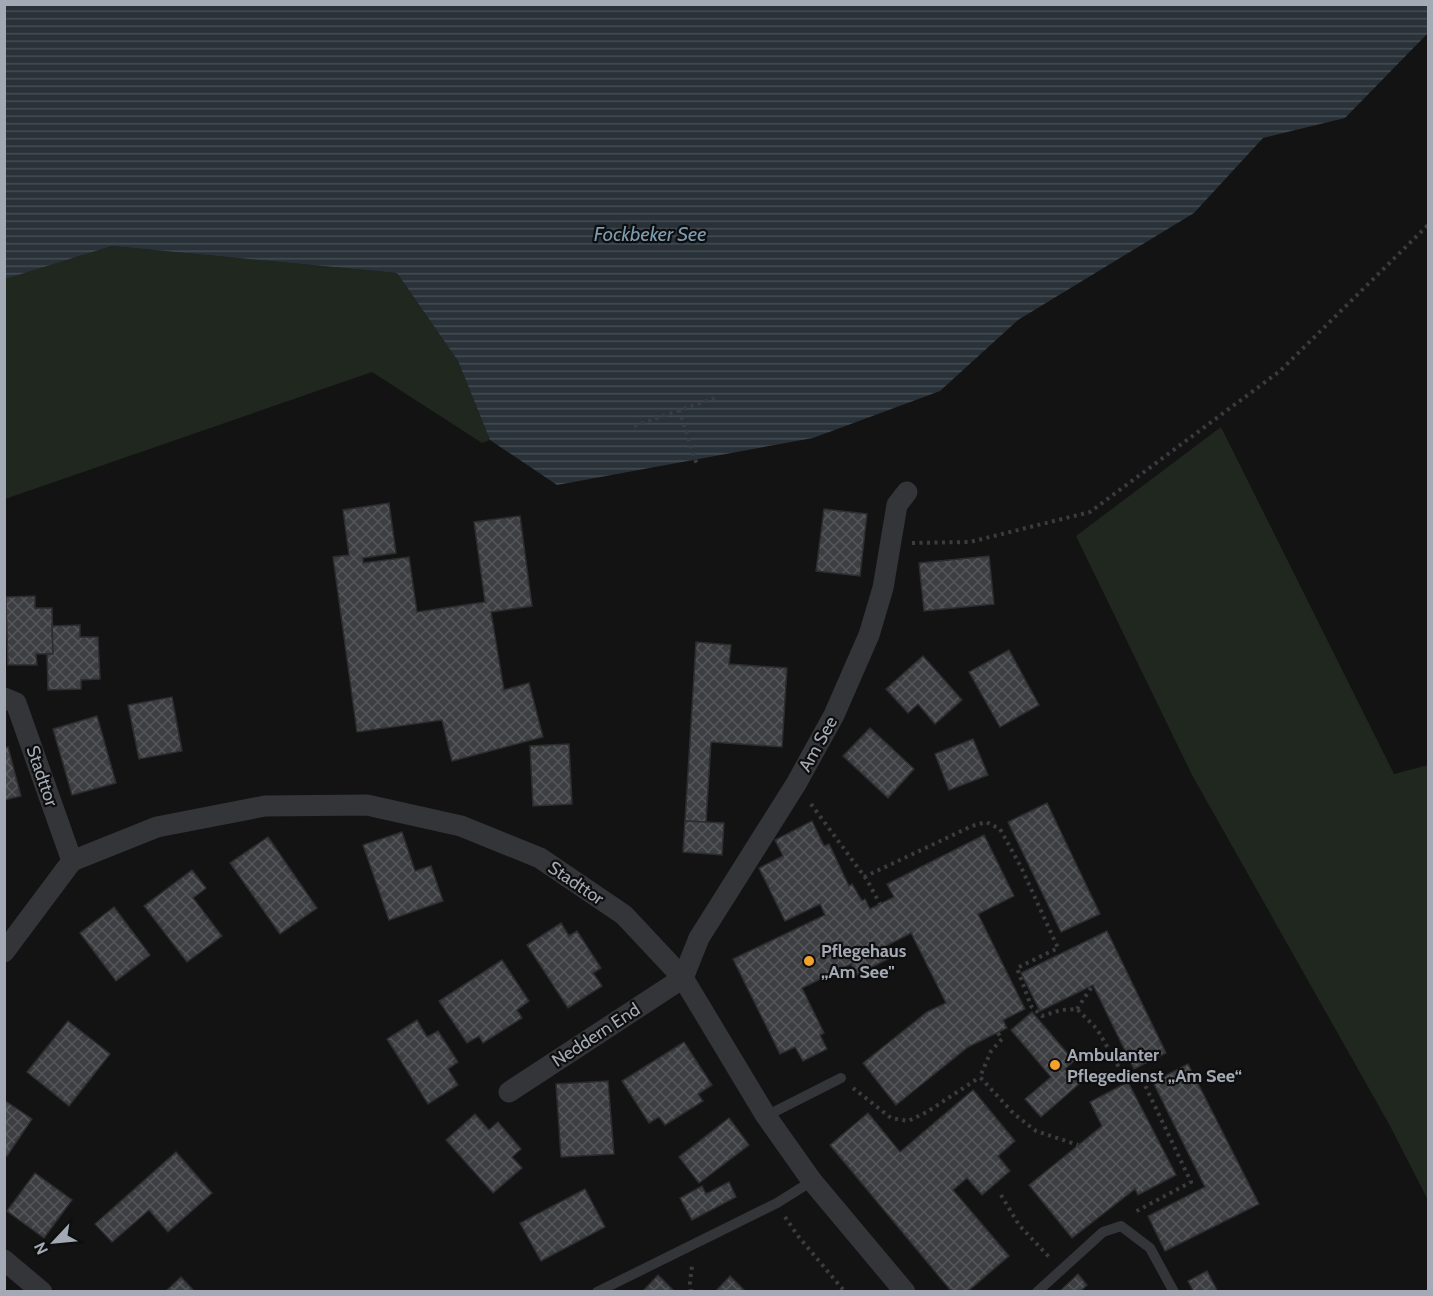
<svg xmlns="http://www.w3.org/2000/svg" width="1433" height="1296" viewBox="0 0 1433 1296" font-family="Cabin,sans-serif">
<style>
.green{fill:#1f271f}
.water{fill:url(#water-rules)}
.building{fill:url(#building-cross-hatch);stroke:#2d2d30;stroke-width:1.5}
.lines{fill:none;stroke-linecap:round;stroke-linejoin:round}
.path{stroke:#3a3c40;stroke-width:4;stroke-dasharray:3 4.5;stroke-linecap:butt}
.lane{stroke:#343539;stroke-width:10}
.street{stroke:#343539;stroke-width:21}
.poi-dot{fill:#f3a32c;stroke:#0e0e0f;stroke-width:2}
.labels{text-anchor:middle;stroke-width:4.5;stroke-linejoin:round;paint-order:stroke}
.street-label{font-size:18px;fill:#a4aab5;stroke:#0e0e0f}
.poi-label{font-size:18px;font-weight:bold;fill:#a4aab5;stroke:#0e0e0f;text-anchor:start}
.water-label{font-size:20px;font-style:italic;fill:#7a9bb1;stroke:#0e0e0f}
</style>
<defs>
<pattern id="water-rules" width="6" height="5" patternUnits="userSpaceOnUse" patternTransform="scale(1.5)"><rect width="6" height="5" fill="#293238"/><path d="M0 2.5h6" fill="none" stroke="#454d53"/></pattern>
<pattern id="building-cross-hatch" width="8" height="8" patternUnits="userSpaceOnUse" patternTransform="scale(1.5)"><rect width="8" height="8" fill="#3d3e41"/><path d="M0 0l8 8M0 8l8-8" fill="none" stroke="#56575a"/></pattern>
</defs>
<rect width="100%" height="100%" fill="#131314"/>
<!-- green -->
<g class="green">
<polygon points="112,246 397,273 458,361 490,440 482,443 372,372 5,499 4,279"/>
<polygon points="1221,427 1394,774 1428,765 1428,1200 1389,1124 1192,775 1076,536"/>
</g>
<!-- water -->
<polygon class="water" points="5,4 1428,4 1428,33 1345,118 1263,138 1194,213 1018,320 940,391 813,438 557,485 490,440 458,361 397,273 112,246 5,279"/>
<!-- building -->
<g class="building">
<polygon points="389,503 396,553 363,558 363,563 409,557 417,612 485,602 474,522 520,516 532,606 491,612 504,690 529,683 543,737 452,761 442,720 357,732 333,557 349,555 343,510"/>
<polygon points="824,509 867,514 860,576 816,571"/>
<polygon points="989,556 994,604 924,611 919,563"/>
<polygon points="35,596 35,608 52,608 53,654 36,654 37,665 8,665 6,597"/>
<polygon points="80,625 80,637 98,637 100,679 81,680 81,689 48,690 47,654 53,654 52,626"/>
<polygon points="696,642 731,645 729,664 787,668 782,747 711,742 706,822 685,821"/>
<polygon points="1009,650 1039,705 1000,727 969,672"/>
<polygon points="923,656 962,700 935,724 918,704 908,713 886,689"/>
<polygon points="172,697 182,751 139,759 128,705"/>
<polygon points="97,716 116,783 72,795 53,729"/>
<polygon points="870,728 914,769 888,798 843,756"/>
<polygon points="973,739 988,775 949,790 935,754"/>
<polygon points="569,744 572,804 533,806 530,746"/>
<polygon points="8,747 21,796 4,800 4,748"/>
<polygon points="1047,803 1100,914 1061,932 1008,822"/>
<polygon points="685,821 724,823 722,855 683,852"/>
<polygon points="812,821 824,846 829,844 849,886 852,884 862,901 865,899 870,909 894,897 887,884 984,835 1014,896 978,914 1025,1009 1003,1020 1007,1028 968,1047 896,1105 863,1063 927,1012 946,1003 911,933 884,947 890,958 856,975 851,964 802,988 824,1033 820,1035 827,1049 803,1061 795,1047 780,1054 733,959 825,915 820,904 785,921 759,868 783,856 775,840"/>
<polygon points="402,832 415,871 431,866 443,901 389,920 363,845"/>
<polygon points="268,837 317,908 280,934 230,863"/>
<polygon points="192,870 206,888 193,898 222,936 187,962 144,906"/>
<polygon points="114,907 150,955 116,981 80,933"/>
<polygon points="561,923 569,936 577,931 601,968 593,973 602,986 568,1008 527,945"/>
<polygon points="1107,931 1166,1053 1134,1069 1093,985 1040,1011 1021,973"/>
<polygon points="502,960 529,1001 517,1010 522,1018 483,1043 479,1036 467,1043 439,1001"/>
<polygon points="1032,1012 1074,1061 1065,1069 1079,1084 1041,1117 1025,1099 1051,1077 1011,1030"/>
<polygon points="417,1020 427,1037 438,1031 458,1062 448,1069 458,1085 428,1104 387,1039"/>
<polygon points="68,1021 110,1054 69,1106 27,1072"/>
<polygon points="684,1042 712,1085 698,1094 703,1101 665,1125 659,1117 649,1123 622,1081"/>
<polygon points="1188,1064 1259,1204 1165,1251 1148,1216 1205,1187 1153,1082"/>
<polygon points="608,1081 614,1154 561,1157 556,1084"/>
<polygon points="1128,1082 1176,1175 1138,1195 1135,1189 1072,1238 1029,1185 1102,1126 1090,1102"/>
<polygon points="973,1090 1015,1141 998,1156 1010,1171 982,1195 967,1178 953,1190 1009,1256 967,1292 952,1292 830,1145 868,1113 900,1152"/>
<polygon points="4,1100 32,1119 7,1156 4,1154"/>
<polygon points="475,1114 489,1130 498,1122 521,1149 512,1157 522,1168 493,1193 446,1140"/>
<polygon points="729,1118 749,1145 699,1183 679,1157"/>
<polygon points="176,1152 212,1193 168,1232 149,1210 112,1242 95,1224"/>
<polygon points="35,1173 72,1200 44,1238 7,1211"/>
<polygon points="729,1182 736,1197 692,1220 680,1198 702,1186 706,1194"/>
<polygon points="585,1189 605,1227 541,1261 520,1223"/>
<polygon points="1207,1271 1218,1292 1194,1292 1188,1281"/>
<polygon points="1078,1274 1087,1285 1080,1292 1059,1292"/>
<polygon points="658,1275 675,1292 642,1292"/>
<polygon points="730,1276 746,1292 715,1292"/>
<polygon points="181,1277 195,1292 165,1292"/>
</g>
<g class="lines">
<!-- path -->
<g class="path">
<polyline points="679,410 697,465"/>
<polyline points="634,426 718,397"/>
<polyline points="912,543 970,542 1090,512 1280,371 1428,225"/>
<polyline points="811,804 867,880 880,904"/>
<polyline points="864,877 972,826 986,822 1000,829 1021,867 1058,948 1017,968 1031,1006 1042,1016 1061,1010 1077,1009 1097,1029 1120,1069 1143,1081 1191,1182 1133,1213"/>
<polyline points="1077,1009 1093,985"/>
<polyline points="998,1033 1002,1039 991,1051 980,1077 1014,1114 1036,1131 1078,1145"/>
<polyline points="853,1088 891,1118 908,1121 927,1112 980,1077"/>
<polyline points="1001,1195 1019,1225 1050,1258"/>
<polyline points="785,1217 798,1236 845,1292"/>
<polyline points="691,1292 690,1282 692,1266"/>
</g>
<!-- lane -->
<g class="lane">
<polyline points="766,1116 841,1078"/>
<polyline points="597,1292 777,1203 812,1181"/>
<polyline points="1037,1292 1103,1232 1121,1226 1150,1248 1174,1292"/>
</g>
<!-- street -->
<g class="street">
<polyline points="4,698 16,703 72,861"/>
<polyline points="4,952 72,861 157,827 265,806 367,805 461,826 540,858 624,915 683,978 766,1116 812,1181 905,1292"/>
<polyline points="683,978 699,938 796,784 834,715 869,635 883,588 897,505 907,492"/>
<polyline points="509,1092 683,978"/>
<polyline points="4,1260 42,1292"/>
</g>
</g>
<!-- markers -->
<g class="poi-dot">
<circle cx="809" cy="961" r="6"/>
<circle cx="1055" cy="1065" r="6"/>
</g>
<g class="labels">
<!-- street labels -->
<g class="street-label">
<text transform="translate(818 744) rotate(-61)" y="6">Am See</text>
<text transform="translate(42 776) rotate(71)" y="6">Stadttor</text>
<text transform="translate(576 883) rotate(34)" y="6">Stadttor</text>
<text transform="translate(596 1035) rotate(-33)" y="6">Neddern End</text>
</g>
<!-- poi labels -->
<g class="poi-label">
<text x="821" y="957">Pflegehaus<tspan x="821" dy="21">„Am See"</tspan></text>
<text x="1067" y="1061">Ambulanter<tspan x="1067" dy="21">Pflegedienst „Am See“</tspan></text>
</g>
<!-- water labels -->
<g class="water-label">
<text x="650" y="241">Fockbeker See</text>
</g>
</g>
<!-- border -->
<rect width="1433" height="1296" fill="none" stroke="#a4aab5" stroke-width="12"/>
<!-- north arrow -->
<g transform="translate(54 1242) rotate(244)" stroke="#0e0e0f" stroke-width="4.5" paint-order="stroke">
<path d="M0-4.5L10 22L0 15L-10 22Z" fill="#a4aab5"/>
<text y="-9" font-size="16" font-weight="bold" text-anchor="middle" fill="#a4aab5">N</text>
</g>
</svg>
